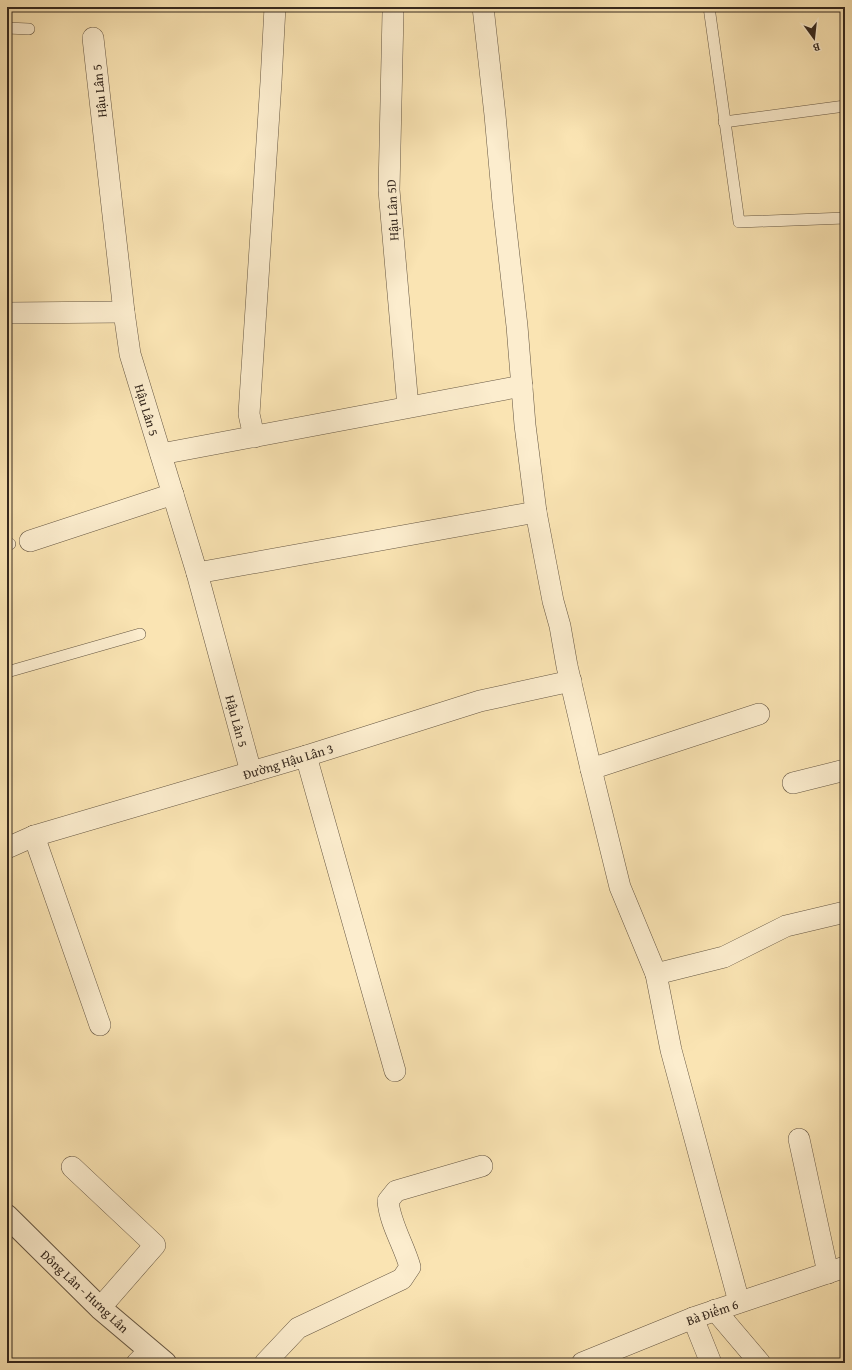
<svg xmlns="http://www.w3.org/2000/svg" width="852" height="1370" viewBox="0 0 852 1370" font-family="'Gentium Book Plus',serif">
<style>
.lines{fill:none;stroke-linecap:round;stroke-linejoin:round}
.service-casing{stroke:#665743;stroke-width:12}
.minor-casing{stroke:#665743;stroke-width:22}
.tertiary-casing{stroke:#665743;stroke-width:24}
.service{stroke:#fcedce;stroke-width:11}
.minor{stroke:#fcedce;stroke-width:21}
.tertiary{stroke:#fcedce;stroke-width:22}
.labels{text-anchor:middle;stroke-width:3.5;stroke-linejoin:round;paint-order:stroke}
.street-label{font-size:13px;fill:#35281e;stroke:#fcedce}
</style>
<rect width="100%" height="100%" fill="#fae4b3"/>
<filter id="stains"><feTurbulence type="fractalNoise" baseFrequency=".005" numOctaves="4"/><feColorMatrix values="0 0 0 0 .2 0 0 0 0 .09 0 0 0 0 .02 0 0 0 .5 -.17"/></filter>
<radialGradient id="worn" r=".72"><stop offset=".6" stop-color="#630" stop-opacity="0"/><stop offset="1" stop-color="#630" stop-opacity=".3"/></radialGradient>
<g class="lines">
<!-- service casing -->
<g class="service-casing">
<g id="service">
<polyline points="709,7 739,222 845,218"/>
<polyline points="7,28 29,29"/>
<polyline points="724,122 845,106"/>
<polyline points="7,545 10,544"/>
<polyline points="7,672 140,634"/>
</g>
</g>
<!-- minor casing -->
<g class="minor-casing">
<g id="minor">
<polyline points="483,7 495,115 503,203 517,326 525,425 536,512 553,601 560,626 567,666 591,769 620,887 656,974 671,1050 739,1302"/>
<polyline points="393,13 389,190 408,407"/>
<polyline points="93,38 124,312 130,354 197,573 251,772"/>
<polyline points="7,313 124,312"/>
<polyline points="254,437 249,414 271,82 275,7"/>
<polyline points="161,454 522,386"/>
<polyline points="30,541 173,494"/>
<polyline points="197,573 536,512"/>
<polyline points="306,756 395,1071"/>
<polyline points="591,769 759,714"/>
<polyline points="793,783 845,770"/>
<polyline points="34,836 100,1025"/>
<polyline points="7,848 34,836 306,756 480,701 571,681"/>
<polyline points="656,974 724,957 786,926 845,912"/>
<polyline points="799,1139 828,1273"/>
<polyline points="72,1167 155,1245 100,1308"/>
<polyline points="715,1310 760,1363"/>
<polyline points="693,1318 711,1363"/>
<polyline points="137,1363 149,1351"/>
<path d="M265 1363 298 1328 402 1279 410 1267C404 1245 390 1224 388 1201L396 1191 482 1166"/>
<polyline points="582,1363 693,1318 845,1267"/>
</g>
</g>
<!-- tertiary casing -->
<g class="tertiary-casing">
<polyline id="tertiary" points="7,1216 100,1308 165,1363"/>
</g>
<!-- service -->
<use href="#service" class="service"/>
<!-- minor -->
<use href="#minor" class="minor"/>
<!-- tertiary -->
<use href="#tertiary" class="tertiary"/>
</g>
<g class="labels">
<!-- street labels -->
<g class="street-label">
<text transform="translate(99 91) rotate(-96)" y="5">Hậu Lân 5</text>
<text transform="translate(392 210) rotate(-93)" y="5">Hậu Lân 5D</text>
<text transform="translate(147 410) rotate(73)" y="5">Hậu Lân 5</text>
<text transform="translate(237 721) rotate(75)" y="5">Hậu Lân 5</text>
<text transform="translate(288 761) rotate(-17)" y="5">Đường Hậu Lân 3</text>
<text transform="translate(85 1291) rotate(43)" y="5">Đông Lân - Hưng Lân</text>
<text transform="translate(712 1312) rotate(-19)" y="5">Bà Điểm 6</text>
</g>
</g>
<!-- margin -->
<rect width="852" height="1370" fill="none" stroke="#fae4b3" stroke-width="24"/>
<rect x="8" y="8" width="836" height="1354" fill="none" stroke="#35281e" stroke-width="2"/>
<rect x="12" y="12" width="828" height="1346" fill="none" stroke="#35281e"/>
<!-- north arrow -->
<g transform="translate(814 38) rotate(165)" stroke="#fcedce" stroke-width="3" paint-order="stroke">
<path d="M0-3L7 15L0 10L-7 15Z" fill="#35281e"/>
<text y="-6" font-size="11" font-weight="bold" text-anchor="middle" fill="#35281e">B</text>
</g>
<rect width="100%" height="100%" filter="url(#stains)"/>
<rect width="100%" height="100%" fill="url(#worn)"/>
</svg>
